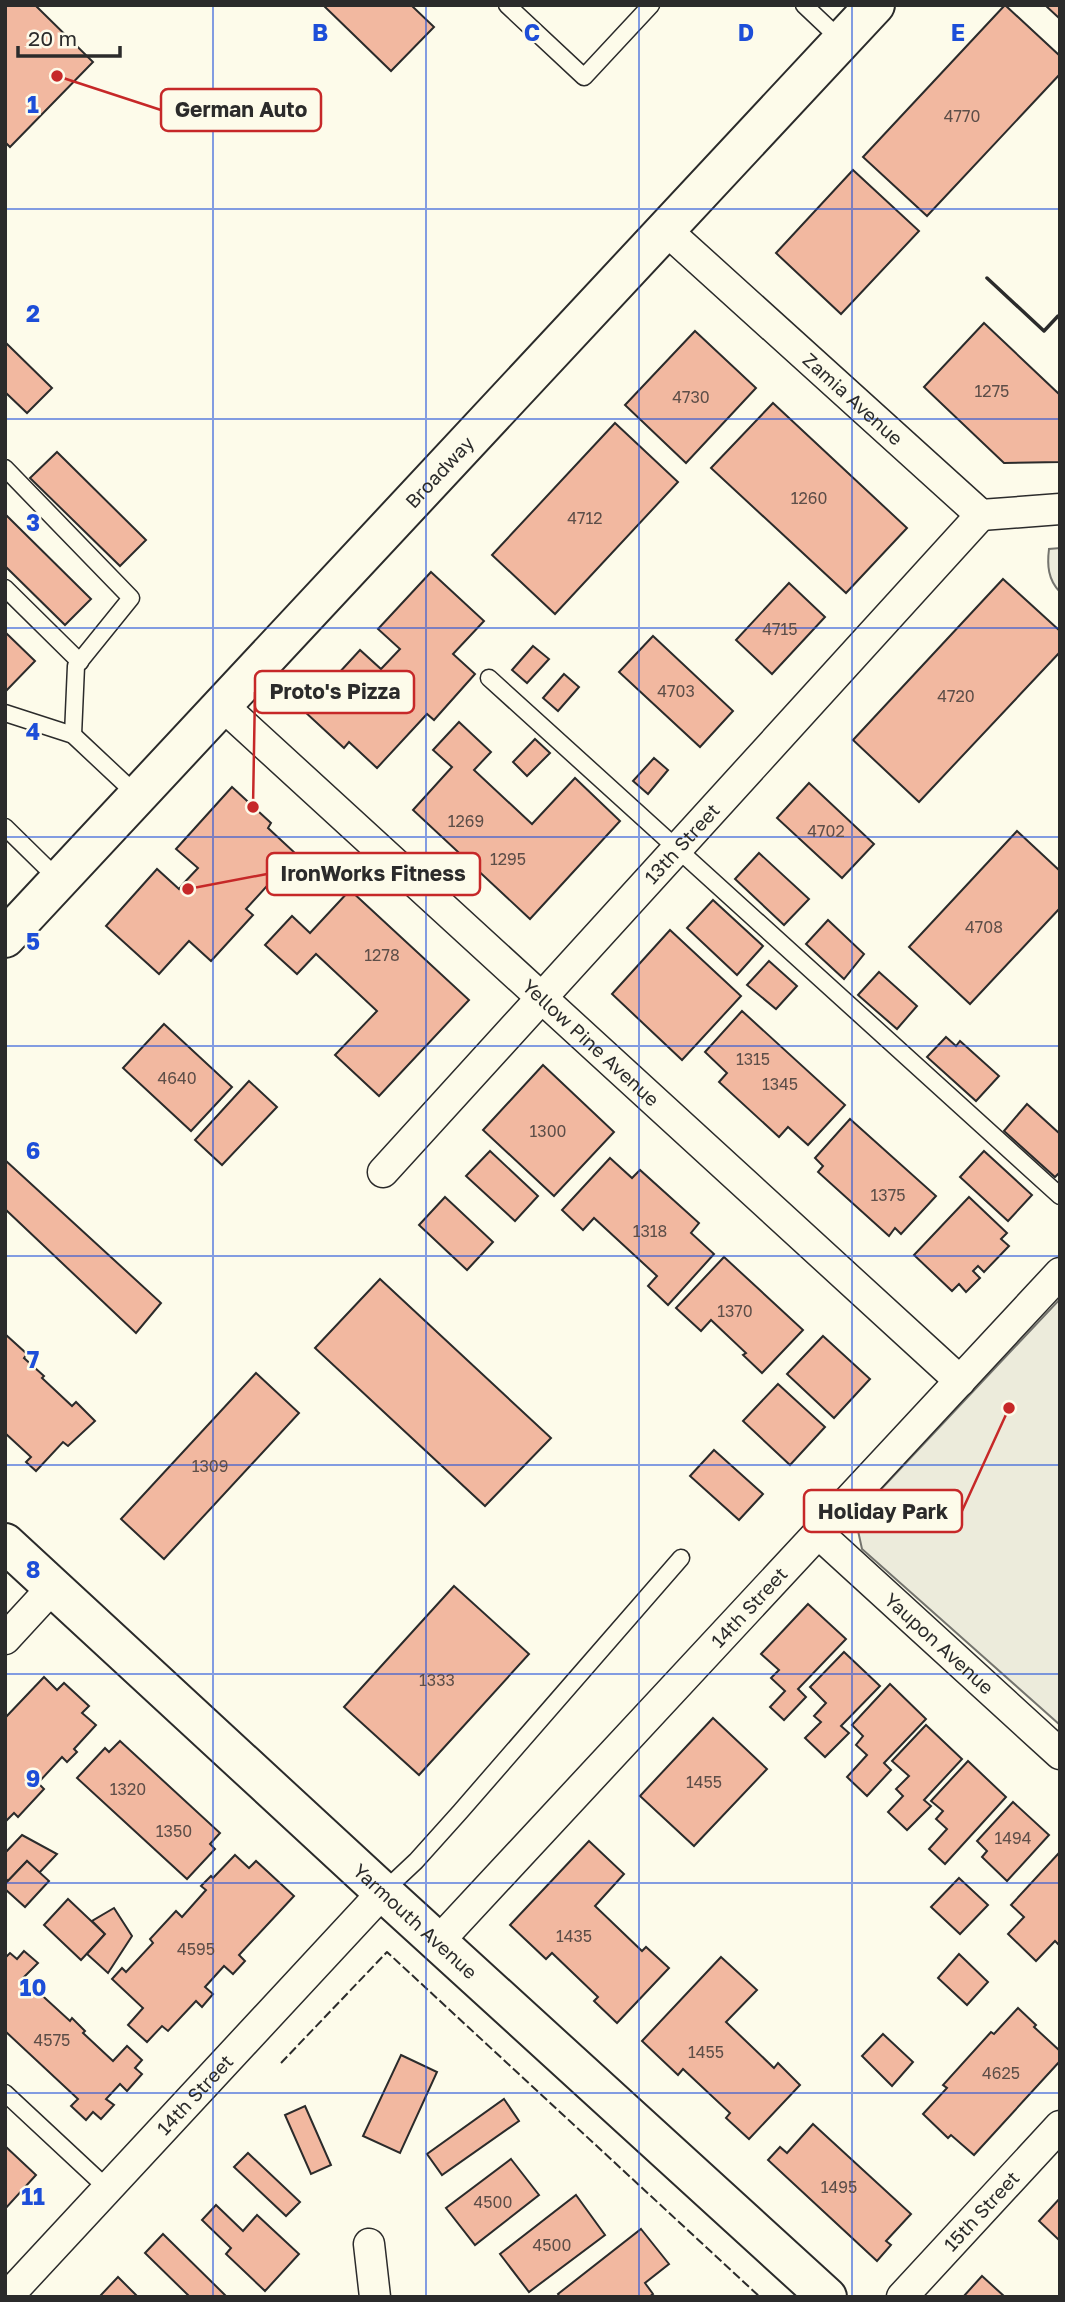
<svg xmlns="http://www.w3.org/2000/svg" width="1065" height="2302" viewBox="0 0 1065 2302" font-family="'Golos Text',sans-serif">
<style>
.green{fill:#ecebdb;stroke:#74746e;stroke-width:2}
.building{fill:#f2b8a0;stroke:#2b2b2b;stroke-width:2}
.lines{fill:none;stroke-linecap:round;stroke-linejoin:round}
.lane-casing{stroke:#2b2b2b;stroke-width:19}
.street-casing{stroke:#2b2b2b;stroke-width:33}
.secondary-casing{stroke:#2b2b2b;stroke-width:42}
.primary-casing{stroke:#2b2b2b;stroke-width:42}
.lane{stroke:#fdfbea;stroke-width:16}
.street{stroke:#fdfbea;stroke-width:30}
.secondary{stroke:#fdfbea;stroke-width:38}
.primary{stroke:#fdfbea;stroke-width:38}
.fence{stroke:#2b2b2b;stroke-width:2;stroke-dasharray:9 3.5;stroke-linecap:butt}
.wall{stroke:#2b2b2b;stroke-width:3.5}
.grid{fill:none;stroke:#1d4ed8;stroke-width:2;stroke-opacity:0.55}
.labels{text-anchor:middle;stroke-width:5;stroke-linejoin:round;paint-order:stroke}
.number-label{font-size:16px;fill:#5d4e48}
.street-label{font-size:19px;fill:#2b2b2b;stroke:#fdfbea}
.grid-label{font-size:23px;text-anchor:middle;font-weight:bold;fill:#1d4ed8;stroke:#fdfbea;stroke-width:5;stroke-linejoin:round;paint-order:stroke}
.leader{fill:none;stroke:#c62828;stroke-width:2.5}
.callout-dot{fill:#c62828;stroke:#fdfbea;stroke-width:2.5}
.callout{fill:#fdfbea;stroke:#c62828;stroke-width:2.5}
.callout-label{font-size:21px;text-anchor:middle;font-weight:bold;fill:#2b2b2b}
</style>
<rect width="100%" height="100%" fill="#fdfbea"/>
<!-- green -->
<g class="green">
<path d="M1060 548V592C1048 580 1047 565 1049 549Z"/>
<polygon points="1060,1299 1060,1725 862,1549 855,1517"/>
</g>
<!-- building -->
<g class="building">
<polygon points="5,5 35,5 93,62 10,147 5,142"/>
<polygon points="323,5 411,5 434,27 391,71"/>
<polygon points="1005,5 1060,56 1060,74 927,216 863,157"/>
<polygon points="1045,5 1060,5 1060,19"/>
<polygon points="853,170 919,231 841,314 776,253"/>
<polygon points="984,323 1060,395 1060,462 1004,463 924,387"/>
<polygon points="695,331 756,388 686,463 625,405"/>
<polygon points="5,342 52,388 27,413 5,392"/>
<polygon points="773,403 907,528 846,593 711,468"/>
<polygon points="615,423 678,482 555,614 492,555"/>
<polygon points="57,452 146,540 120,566 30,478"/>
<polygon points="5,514 91,599 65,625 5,566"/>
<polygon points="431,572 484,621 453,654 475,674 434,720 427,714 377,768 349,742 344,748 304,711 360,650 381,669 400,649 378,629"/>
<polygon points="1003,579 1060,631 1060,652 919,802 853,740"/>
<polygon points="789,583 825,617 772,674 736,640"/>
<polygon points="5,632 35,661 5,692"/>
<polygon points="653,636 733,711 700,747 619,672"/>
<polygon points="533,646 549,659 527,683 512,670"/>
<polygon points="564,674 579,687 558,711 543,698"/>
<polygon points="459,722 491,752 474,770 532,824 575,778 620,821 530,919 413,810 452,767 433,750"/>
<polygon points="535,739 550,753 527,776 513,762"/>
<polygon points="654,758 668,770 648,794 633,781"/>
<polygon points="809,783 874,844 842,878 777,818"/>
<polygon points="232,787 271,823 268,828 296,854 246,909 253,915 211,961 189,941 159,974 106,926 157,869 179,889 183,884 198,868 176,849"/>
<polygon points="1017,831 1060,871 1060,908 970,1004 909,947"/>
<polygon points="759,853 809,899 784,925 735,879"/>
<polygon points="350,890 469,1000 379,1096 335,1055 377,1011 316,954 297,974 265,945 292,916 310,933"/>
<polygon points="713,900 763,946 737,975 687,928"/>
<polygon points="828,920 864,954 844,979 806,944"/>
<polygon points="670,930 741,996 682,1060 612,994"/>
<polygon points="769,961 797,986 776,1009 747,985"/>
<polygon points="879,972 917,1006 897,1029 858,995"/>
<polygon points="742,1011 845,1105 808,1145 788,1127 779,1137 719,1082 727,1073 705,1052"/>
<polygon points="164,1024 232,1087 191,1131 123,1068"/>
<polygon points="946,1037 956,1046 960,1041 999,1076 976,1101 927,1057"/>
<polygon points="543,1065 614,1132 554,1196 483,1130"/>
<polygon points="249,1081 277,1107 222,1165 195,1140"/>
<polygon points="1027,1104 1060,1134 1060,1172 1055,1177 1004,1131"/>
<polygon points="850,1119 936,1196 901,1234 895,1228 889,1236 818,1172 823,1166 815,1158"/>
<polygon points="490,1151 538,1196 515,1221 466,1176"/>
<polygon points="984,1151 1032,1195 1008,1221 960,1177"/>
<polygon points="610,1158 632,1178 640,1170 699,1223 691,1233 714,1254 668,1305 648,1286 657,1276 594,1218 583,1230 562,1210"/>
<polygon points="5,1160 161,1303 136,1333 5,1209"/>
<polygon points="445,1197 493,1242 467,1270 419,1225"/>
<polygon points="969,1197 1007,1233 1001,1239 1009,1246 984,1272 978,1266 973,1271 980,1278 966,1292 959,1284 952,1291 914,1255"/>
<polygon points="724,1257 803,1330 762,1373 743,1355 746,1353 711,1320 701,1331 676,1308"/>
<polygon points="380,1279 551,1438 485,1506 315,1348"/>
<polygon points="5,1334 27,1354 24,1358 44,1376 42,1378 72,1406 76,1402 95,1421 68,1446 63,1442 36,1471 26,1462 31,1457 5,1433"/>
<polygon points="823,1336 870,1379 834,1418 787,1374"/>
<polygon points="256,1373 299,1413 164,1559 121,1519"/>
<polygon points="778,1384 825,1427 790,1465 743,1421"/>
<polygon points="714,1450 763,1494 739,1520 690,1476"/>
<polygon points="454,1586 529,1654 419,1775 344,1707"/>
<polygon points="808,1604 846,1639 798,1689 806,1697 784,1720 770,1707 785,1691 771,1678 779,1670 761,1654"/>
<polygon points="844,1652 880,1686 841,1726 849,1733 825,1757 805,1738 821,1722 814,1716 826,1703 810,1687"/>
<polygon points="44,1677 57,1690 64,1683 89,1706 82,1713 96,1725 74,1749 77,1752 67,1762 62,1757 38,1783 44,1789 18,1817 14,1813 5,1822 5,1718"/>
<polygon points="890,1684 926,1719 884,1763 891,1770 867,1796 847,1777 867,1755 856,1745 863,1736 852,1725"/>
<polygon points="713,1718 767,1769 694,1846 640,1796"/>
<polygon points="926,1725 962,1759 924,1800 931,1806 907,1830 888,1812 903,1796 896,1789 909,1776 892,1761"/>
<polygon points="120,1741 220,1833 210,1844 215,1849 187,1879 77,1778 105,1748 109,1752"/>
<polygon points="968,1761 1006,1797 945,1864 929,1849 947,1829 936,1819 943,1811 931,1801"/>
<polygon points="1013,1802 1049,1835 1007,1881 982,1857 987,1851 977,1841"/>
<polygon points="22,1835 57,1854 39,1873 27,1861 8,1881 5,1878 5,1853"/>
<polygon points="589,1841 624,1874 595,1906 642,1951 646,1947 669,1968 617,2023 594,2001 598,1997 552,1953 546,1959 510,1925"/>
<polygon points="1058,1854 1060,1856 1060,1946 1055,1941 1036,1961 1008,1934 1024,1917 1011,1905"/>
<polygon points="235,1855 249,1868 256,1861 294,1896 239,1955 245,1961 233,1974 224,1966 205,1987 213,1994 202,2007 196,2001 168,2031 162,2026 147,2042 128,2025 143,2008 112,1979 122,1968 126,1972 153,1943 150,1939 176,1911 182,1917 206,1890 201,1886 211,1876 213,1878"/>
<polygon points="27,1861 49,1881 25,1907 5,1889 5,1884"/>
<polygon points="959,1878 988,1905 960,1934 931,1907"/>
<polygon points="68,1899 105,1934 81,1960 44,1925"/>
<polygon points="114,1908 132,1936 108,1973 87,1954 105,1934 92,1921"/>
<polygon points="24,1951 38,1963 23,1978 70,2021 72,2018 85,2031 83,2033 113,2061 127,2046 142,2060 135,2068 142,2074 127,2091 120,2084 106,2099 114,2105 101,2119 93,2112 86,2120 71,2106 78,2099 5,2031 5,1958 10,1953 17,1959"/>
<polygon points="959,1954 988,1982 967,2005 938,1978"/>
<polygon points="721,1957 757,1990 726,2022 774,2068 778,2063 800,2085 749,2139 726,2118 730,2113 683,2069 678,2075 642,2041"/>
<polygon points="1018,2008 1036,2025 1034,2027 1060,2051 1060,2061 974,2155 951,2135 948,2138 923,2114 947,2088 943,2085 991,2032 994,2034"/>
<polygon points="883,2034 913,2062 892,2086 862,2056"/>
<polygon points="401,2055 437,2072 400,2153 363,2136"/>
<polygon points="504,2099 519,2121 442,2175 427,2154"/>
<polygon points="305,2106 331,2165 311,2174 285,2115"/>
<polygon points="813,2124 911,2214 886,2241 891,2245 877,2261 768,2160 780,2147 787,2153"/>
<polygon points="5,2146 36,2175 5,2209"/>
<polygon points="248,2153 300,2202 286,2216 234,2167"/>
<polygon points="511,2159 539,2195 475,2245 446,2208"/>
<polygon points="576,2195 605,2235 529,2292 500,2254"/>
<polygon points="1060,2198 1060,2241 1039,2221"/>
<polygon points="216,2205 243,2231 257,2215 299,2254 265,2291 226,2254 231,2248 202,2220"/>
<polygon points="641,2229 669,2264 645,2283 653,2294 649,2297 560,2297 558,2294"/>
<polygon points="163,2234 227,2297 190,2297 145,2253"/>
<polygon points="982,2276 1005,2297 963,2297"/>
<polygon points="118,2277 138,2297 100,2296"/>
</g>
<g class="lines">
<!-- lane casing -->
<g class="lane-casing">
<g id="lane">
<polyline points="507,5 584,77 651,5"/>
<polyline points="804,5 842,41"/>
<polyline points="5,468 131,598 76,666 73,735"/>
<polyline points="5,588 80,662"/>
<polyline points="489,678 1060,1196"/>
<polyline points="5,713 73,735 138,796"/>
<polyline points="5,827 59,880"/>
<polyline points="383,1892 416,1861 460,1812 681,1558"/>
<polyline points="5,2093 108,2189"/>
</g>
</g>
<!-- street casing -->
<g class="street-casing">
<g id="street">
<path id="s1" d="M666 230 981 515 1060 509"/>
<path id="s2" d="M222 705 960 1381"/>
<path id="s3" d="M383 1172 981 515"/>
<path id="s4" d="M818 1533 1060 1754"/>
<polyline points="5,1639 52,1588"/>
<path id="s5" d="M438 1942 1060 1273"/>
<polyline points="369,2244 375,2297"/>
<path id="s6" d="M7 2297 383 1892"/>
<path id="s7" d="M902 2297 1060 2126"/>
</g>
</g>
<!-- secondary casing -->
<g class="secondary-casing">
<g id="secondary">
<path id="s8" d="M5 1543 383 1892 827 2297"/>
</g>
</g>
<!-- primary casing -->
<g class="primary-casing">
<g id="primary">
<path id="s9" d="M5 938 875 5"/>
</g>
</g>
<!-- lane -->
<use href="#lane" class="lane"/>
<!-- street -->
<use href="#street" class="street"/>
<!-- secondary -->
<use href="#secondary" class="secondary"/>
<!-- primary -->
<use href="#primary" class="primary"/>
<!-- fence -->
<polyline class="fence" points="281,2063 387,1952 760,2297"/>
<!-- wall -->
<polyline class="wall" points="987,278 1044,331 1058,316 1060,318"/>
</g>
<!-- grid -->
<path class="grid" d="M213 5V2297M426 5V2297M639 5V2297M852 5V2297M5 209H1060M5 419H1060M5 628H1060M5 837H1060M5 1046H1060M5 1256H1060M5 1465H1060M5 1674H1060M5 1883H1060M5 2093H1060"/>
<g class="labels">
<!-- number labels -->
<g class="number-label">
<text x="962" y="122">4770</text>
<text x="992" y="397">1275</text>
<text x="691" y="403">4730</text>
<text x="809" y="504">1260</text>
<text x="585" y="524">4712</text>
<text x="780" y="635">4715</text>
<text x="676" y="697">4703</text>
<text x="956" y="702">4720</text>
<text x="466" y="827">1269</text>
<text x="826" y="837">4702</text>
<text x="508" y="865">1295</text>
<text x="984" y="933">4708</text>
<text x="382" y="961">1278</text>
<text x="753" y="1065">1315</text>
<text x="177" y="1084">4640</text>
<text x="780" y="1090">1345</text>
<text x="548" y="1137">1300</text>
<text x="888" y="1201">1375</text>
<text x="650" y="1237">1318</text>
<text x="735" y="1317">1370</text>
<text x="210" y="1472">1309</text>
<text x="437" y="1686">1333</text>
<text x="704" y="1788">1455</text>
<text x="128" y="1795">1320</text>
<text x="174" y="1837">1350</text>
<text x="1013" y="1844">1494</text>
<text x="574" y="1942">1435</text>
<text x="196" y="1955">4595</text>
<text x="52" y="2046">4575</text>
<text x="706" y="2058">1455</text>
<text x="1001" y="2079">4625</text>
<text x="839" y="2193">1495</text>
<text x="493" y="2208">4500</text>
<text x="552" y="2251">4500</text>
</g>
<!-- street labels -->
<g class="street-label">
<text dy="7" stroke="none"><textPath href="#s1" startOffset="252">Zamia Avenue</textPath></text>
<text dy="7" stroke="none"><textPath href="#s9" startOffset="637">Broadway</textPath></text>
<text dy="7" stroke="none"><textPath href="#s3" startOffset="444">13th Street</textPath></text>
<text dy="7" stroke="none"><textPath href="#s2" startOffset="500">Yellow Pine Avenue</textPath></text>
<text dy="7" stroke="none"><textPath href="#s5" startOffset="457">14th Street</textPath></text>
<text dy="7" stroke="none"><textPath href="#s4" startOffset="164">Yaupon Avenue</textPath></text>
<text dy="7" stroke="none"><textPath href="#s8" startOffset="558">Yarmouth Avenue</textPath></text>
<text dy="7" stroke="none"><textPath href="#s6" startOffset="276">14th Street</textPath></text>
<text dy="7" stroke="none"><textPath href="#s7" startOffset="117">15th Street</textPath></text>
</g>
</g>
<g class="grid-label">
<text x="320" y="41">B</text>
<text x="532" y="41">C</text>
<text x="746" y="41">D</text>
<text x="958" y="41">E</text>
<text x="33" y="113">1</text>
<text x="33" y="322">2</text>
<text x="33" y="531">3</text>
<text x="33" y="740">4</text>
<text x="33" y="950">5</text>
<text x="33" y="1159">6</text>
<text x="33" y="1368">7</text>
<text x="33" y="1578">8</text>
<text x="33" y="1787">9</text>
<text x="33" y="1996">10</text>
<text x="33" y="2205">11</text>
</g>
<!-- callouts -->
<path class="leader" d="M57 76L161 110M253 807L255 692M188 889L267 874M1009 1408L962 1511"/>
<g class="callout-dot">
<circle cx="57" cy="76" r="7"/>
<circle cx="253" cy="807" r="7"/>
<circle cx="188" cy="889" r="7"/>
<circle cx="1009" cy="1408" r="7"/>
</g>
<g class="callout">
<rect x="161" y="89" width="160" height="42" rx="7"/>
<rect x="255" y="671" width="159" height="42" rx="7"/>
<rect x="267" y="853" width="213" height="42" rx="7"/>
<rect x="804" y="1490" width="158" height="42" rx="7"/>
</g>
<g class="callout-label">
<text x="241" y="117">German Auto</text>
<text x="335" y="699">Proto's Pizza</text>
<text x="373" y="881">IronWorks Fitness</text>
<text x="883" y="1519">Holiday Park</text>
</g>
<!-- border -->
<rect width="1065" height="2302" fill="none" stroke="#2b2b2b" stroke-width="14"/>
<!-- scale -->
<path d="M18 46v10h102v-10" fill="none" stroke="#2b2b2b" stroke-width="3.5"/>
<text x="28" y="46" font-size="21" fill="#2b2b2b" stroke="#fdfbea" stroke-width="5" paint-order="stroke">20 m</text>
</svg>
